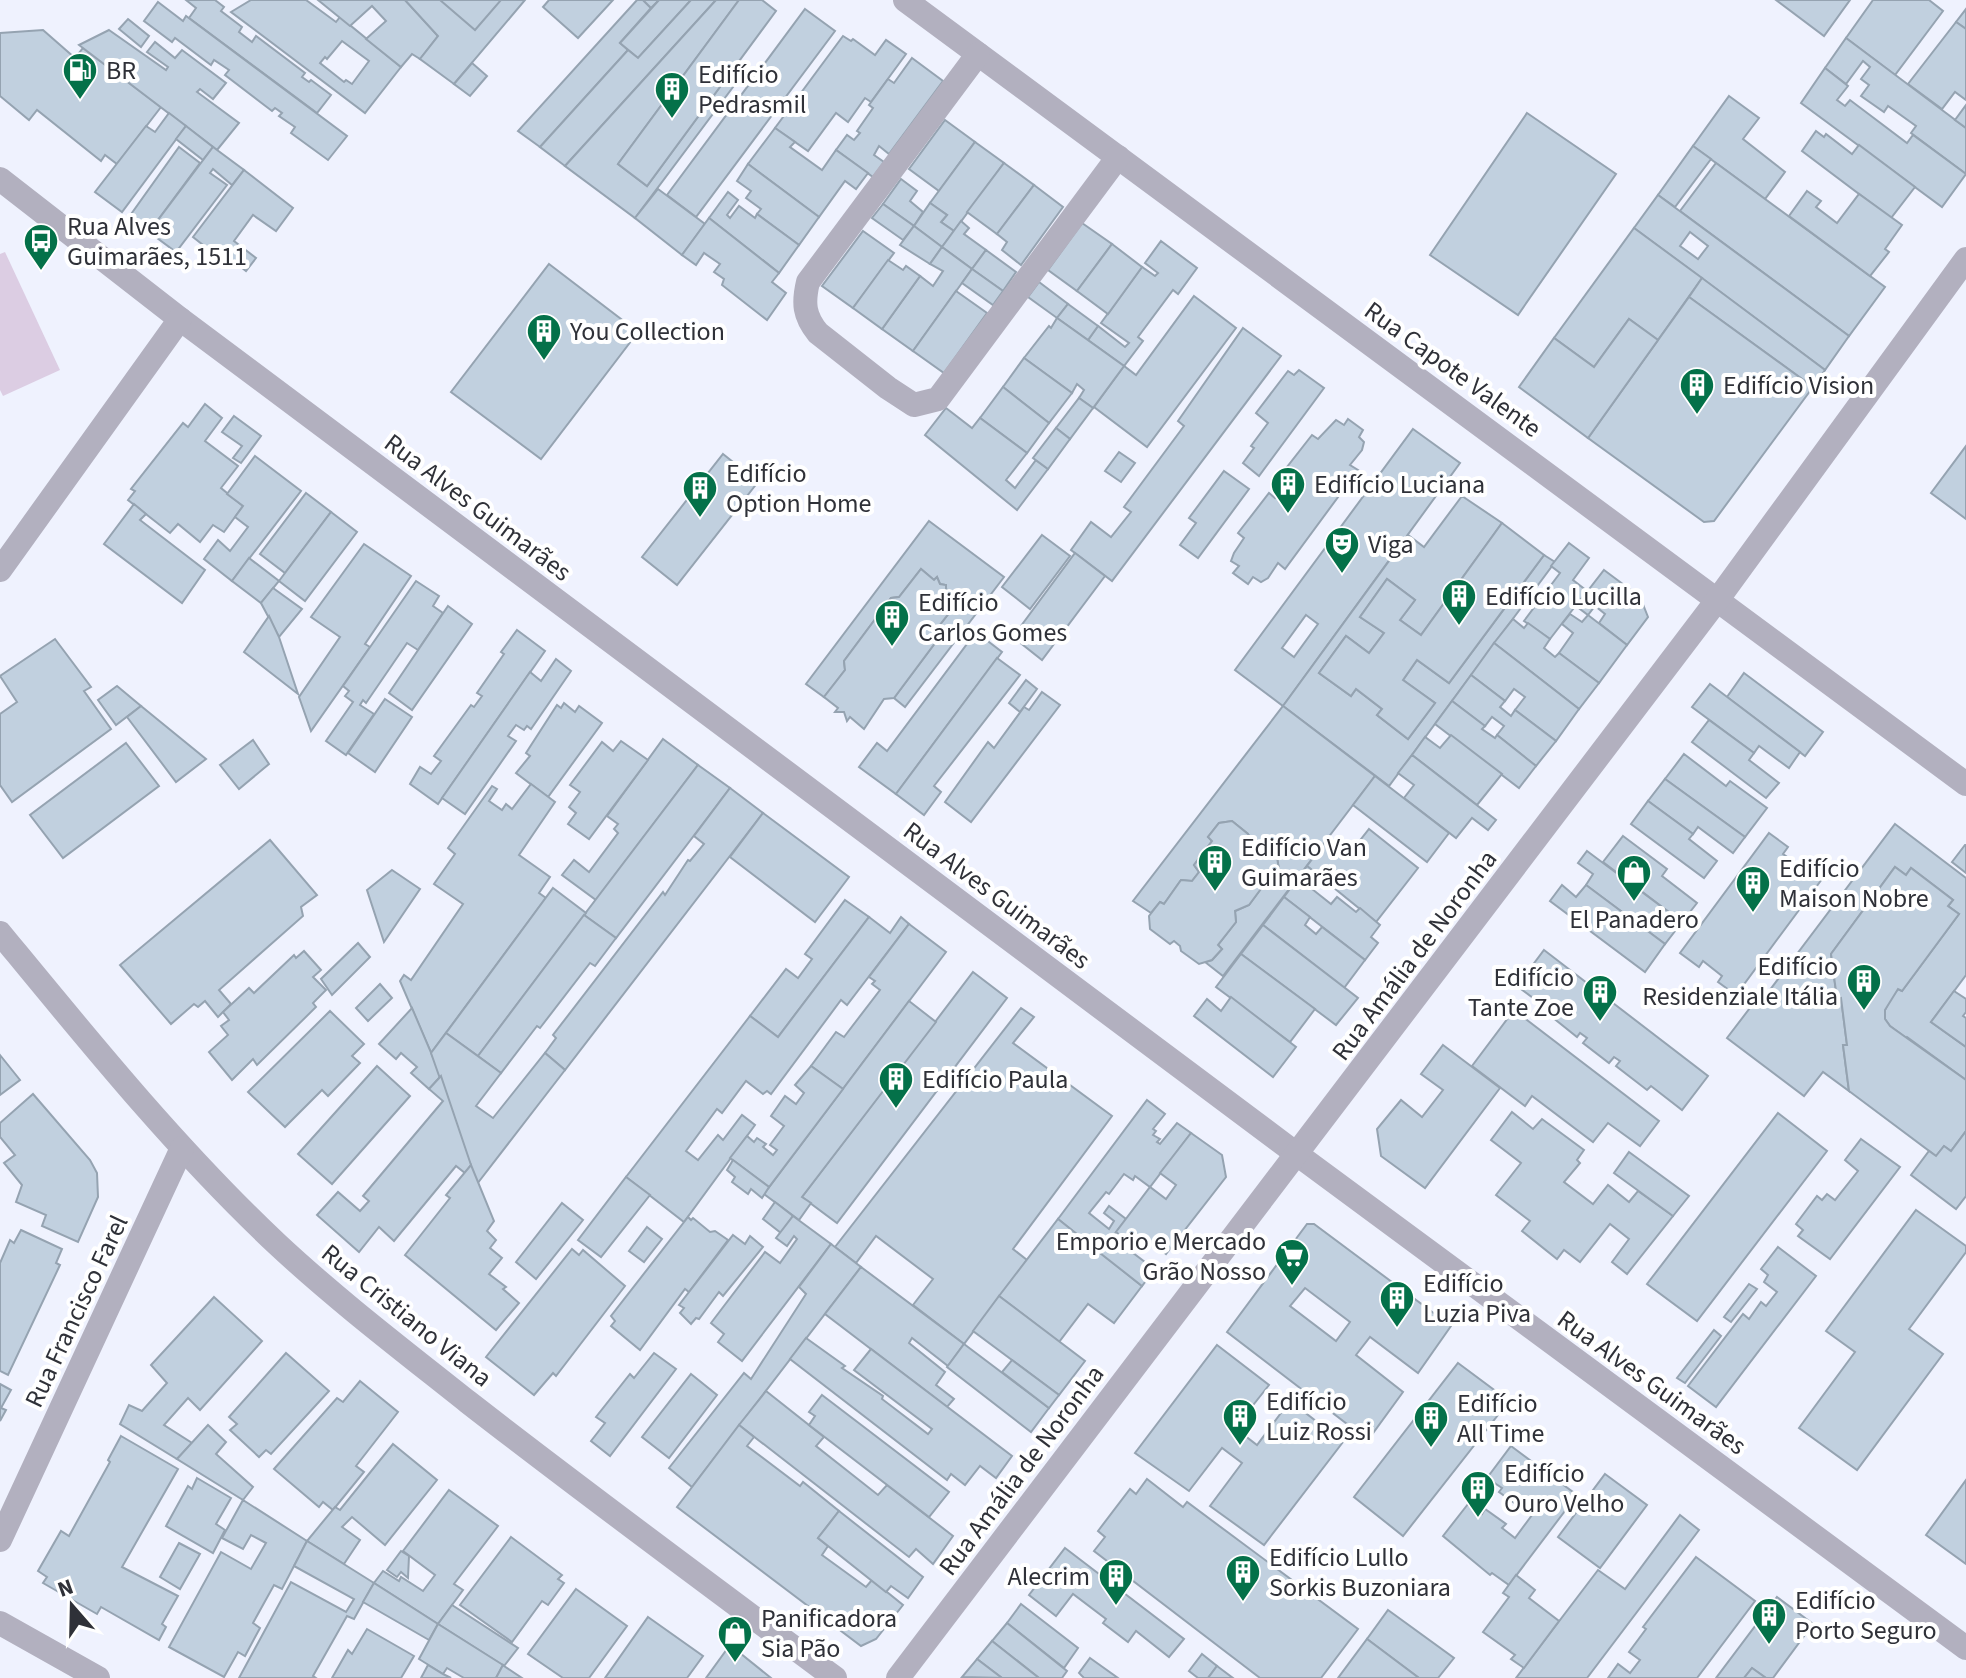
<svg xmlns="http://www.w3.org/2000/svg" width="1966" height="1678" viewBox="0 0 1966 1678" font-family="'Source Sans 3',sans-serif">
<style>
.pitch{fill:#dccde3}
.building{fill:#c1d0df;stroke:#95a3b1;stroke-width:2;fill-rule:evenodd}
.lines{fill:none;stroke-linecap:round;stroke-linejoin:round}
.minor{stroke:#b2b0bf;stroke-width:24}
.labels{text-anchor:middle;stroke-width:8;stroke-linejoin:round;paint-order:stroke}
.poi-label{font-size:26px;fill:#2f3138;stroke:#fff;text-anchor:start}
.street-label{font-size:26px;fill:#2f3138;stroke:#fff}
</style>
<rect width="100%" height="100%" fill="#eff2fe"/>
<!-- pitch -->
<polygon class="pitch" points="5,252 60,370 3,396 0,390 0,254"/>
<!-- building -->
<g class="building">
<polygon points="186,0 215,0 224,7 221,11 242,27 239,32 252,42 256,36 305,73 302,77 309,82 311,80 331,95 317,113 189,18 196,8"/>
<path d="M251 0H306L336 22 340 17 401 67 365 113 231 12ZM342 41 369 61 352 84 346 80 344 82 320 63 325 57 327 59Z"/>
<polygon points="318,0 405,0 438,36 420,59 412,54 401,67 366,39 386,21 372,6 350,26"/>
<polygon points="405,0 525,0 454,84 420,59 438,36"/>
<polygon points="440,0 501,0 475,30"/>
<polygon points="549,0 613,0 578,38 543,7"/>
<polygon points="637,0 643,0 651,8 620,43 628,50 540,147 518,131"/>
<polygon points="643,0 659,0 651,8"/>
<polygon points="659,0 691,0 638,58 620,43"/>
<polygon points="691,0 716,0 565,166 540,147 628,50 638,58"/>
<polygon points="716,0 739,0 618,164 647,186 727,77 736,83 635,218 565,166"/>
<polygon points="739,0 762,0 776,11 647,186 618,164"/>
<polygon points="1776,0 1850,0 1824,36"/>
<polygon points="1873,0 1929,0 1943,11 1895,75 1846,38"/>
<polygon points="158,2 183,21 186,16 347,136 328,160 291,133 295,127 279,116 282,113 275,108 272,111 225,75 229,70 214,60 211,65 175,38 172,42 144,21"/>
<polygon points="805,9 835,31 696,217 667,195"/>
<polygon points="1966,9 1966,29 1956,22"/>
<polygon points="128,19 149,36 141,47 119,29"/>
<polygon points="1956,22 1966,29 1966,100 1955,92 1942,109 1908,84"/>
<polygon points="43,30 75,58 83,48 161,107 117,164 105,155 101,161 37,110 29,120 0,96 0,33"/>
<polygon points="109,30 166,70 168,67 147,52 155,42 175,58 182,50 226,83 213,99 200,89 197,92 239,123 217,150 79,45"/>
<polygon points="843,36 851,41 853,39 875,55 886,40 906,54 871,102 865,98 848,122 836,113 808,151 775,128"/>
<polygon points="1846,38 1966,128 1966,174 1911,133 1916,126 1888,106 1884,112 1861,96 1869,85 1861,79 1870,67 1863,61 1846,84 1825,68"/>
<polygon points="912,58 943,81 889,154 879,146 874,155 884,162 873,177 836,150 847,135 854,140 860,133 857,131 873,108 869,105 888,79 894,83"/>
<polygon points="472,63 487,76 470,96 454,84"/>
<polygon points="1825,68 1848,86 1837,100 1845,106 1850,100 1907,143 1913,135 1966,174 1942,207 1801,103"/>
<polygon points="1729,96 1759,118 1743,139 1785,172 1765,199 1693,146"/>
<polygon points="1966,105 1966,128 1955,120"/>
<polygon points="169,113 186,126 122,212 95,192 146,126 155,132"/>
<polygon points="1527,113 1616,174 1518,315 1430,255"/>
<polygon points="945,120 975,142 939,191 909,169"/>
<polygon points="186,126 213,147 203,160 176,139"/>
<polygon points="775,128 795,142 790,147 822,170 836,150 868,173 856,189 845,181 819,217 748,164"/>
<polygon points="1816,131 1824,137 1826,134 1852,154 1859,145 1915,187 1891,218 1802,151"/>
<polygon points="975,142 1004,163 954,231 941,222 947,215 930,203"/>
<polygon points="1693,146 1711,159 1675,207 1658,195"/>
<polygon points="179,147 200,163 149,232 129,217"/>
<polygon points="213,147 244,170 232,185 213,169 210,173 227,185 176,252 149,232"/>
<polygon points="1004,163 1034,185 997,234 967,212"/>
<polygon points="1716,163 1885,287 1849,336 1680,211"/>
<polygon points="748,164 819,217 799,245 757,214 761,209 746,198 751,191 737,181"/>
<polygon points="244,170 293,208 276,231 253,215 234,241 256,258 246,271 221,251 217,256 193,237"/>
<polygon points="901,179 917,191 910,201 923,212 914,226 883,204"/>
<polygon points="1034,185 1063,207 1021,265 1002,250 1007,242 997,234"/>
<polygon points="658,189 705,224 682,255 635,218"/>
<polygon points="1807,191 1821,201 1816,207 1837,223 1859,194 1902,225 1885,249 1889,252 1870,276 1789,216"/>
<polygon points="728,192 738,200 727,215 730,218 739,206 755,218 757,214 799,245 779,273 709,218"/>
<path d="M1658 195 1849 336 1825 370 1634 228ZM1690 232 1708 246 1698 259 1680 246Z"/>
<polygon points="930,203 947,215 941,222 954,231 942,247 914,226"/>
<polygon points="883,204 914,226 903,240 872,218"/>
<polygon points="709,218 779,273 772,282 786,293 767,320 722,285 724,279 714,272 720,264 704,253 696,265 682,255"/>
<polygon points="961,221 969,228 964,234 986,250 972,269 942,247"/>
<polygon points="1082,223 1112,244 1077,291 1048,270"/>
<polygon points="914,226 942,247 930,264 900,245"/>
<polygon points="1634,228 1702,278 1658,340 1629,319 1594,367 1554,338"/>
<polygon points="863,231 894,253 853,308 822,286"/>
<polygon points="1161,241 1197,268 1178,294 1173,290 1138,337 1143,341 1124,366 1088,340 1098,326 1125,347 1129,343 1101,323 1142,267 1155,276 1158,273 1145,263"/>
<polygon points="1112,244 1142,267 1108,314 1077,291"/>
<polygon points="942,247 972,269 913,351 882,329 920,276 933,286 943,271 930,264"/>
<polygon points="986,250 1016,272 1003,291 972,269"/>
<polygon points="888,260 903,270 906,266 920,276 882,329 853,308"/>
<polygon points="549,264 638,332 541,459 451,392"/>
<polygon points="972,269 1003,291 993,305 962,283"/>
<polygon points="1702,278 1825,370 1813,387 1689,297"/>
<polygon points="1039,282 1068,304 1057,318 1028,297"/>
<polygon points="956,291 987,313 944,373 913,351"/>
<polygon points="1194,296 1236,328 1147,447 1094,407 1124,366 1136,375"/>
<polygon points="1689,297 1813,387 1714,521 1704,522 1588,438"/>
<polygon points="1068,304 1098,326 1088,340 1057,318"/>
<polygon points="1057,318 1124,366 1093,408 1079,398 1084,390 1077,384 1072,393 1024,358 1049,326 1051,328"/>
<polygon points="1629,319 1658,340 1588,438 1519,387 1554,338 1594,367"/>
<polygon points="1243,328 1281,356 1112,581 1071,550 1091,522 1111,537 1131,512 1124,507 1184,426 1178,421"/>
<polygon points="1024,358 1072,393 1049,423 1003,387"/>
<polygon points="1299,370 1324,388 1259,476 1243,463 1254,448 1251,446 1268,423 1256,413 1288,371 1294,375"/>
<polygon points="1003,387 1049,423 1027,453 980,418"/>
<polygon points="1079,398 1093,408 1070,439 1056,428"/>
<polygon points="205,404 222,418 205,441 238,466 221,488 243,506 224,532 213,525 200,542 178,524 170,533 128,500 135,491 131,489 183,423 188,427"/>
<polygon points="946,408 972,428 980,418 1027,453 1006,480 1015,488 1036,460 1048,469 1017,510 925,435"/>
<polygon points="234,416 261,436 241,463 233,458 242,446 222,432"/>
<polygon points="1348,419 1363,430 1359,437 1364,442 1362,450 1350,465 1358,470 1285,569 1278,563 1268,578 1261,582 1253,577 1248,584 1233,573 1239,566 1231,561 1234,553 1244,538 1238,533 1269,493 1275,498 1288,480 1280,476 1312,435 1318,439 1336,420 1344,425"/>
<polygon points="1056,428 1070,439 1048,469 1033,458"/>
<path d="M1413 429 1460 463 1283 706 1235 670ZM1306 615 1318 624 1294 657 1282 648Z"/>
<polygon points="1966,446 1966,519 1931,493"/>
<polygon points="1119,452 1135,463 1121,482 1105,471"/>
<polygon points="723,454 758,482 677,585 642,557"/>
<polygon points="255,456 301,491 232,581 204,559 218,540 230,551 248,527 235,517 243,506 227,494"/>
<polygon points="1224,471 1249,489 1198,558 1180,545 1196,523 1189,518"/>
<polygon points="306,493 331,512 285,573 260,554"/>
<polygon points="1462,496 1502,523 1421,635 1400,620 1415,600 1387,579 1360,617 1384,633 1369,653 1346,636 1319,673 1351,696 1356,689 1382,709 1377,715 1408,739 1435,703 1403,680 1417,660 1449,683 1544,555 1555,562 1389,786 1283,706 1408,535 1424,547"/>
<polygon points="134,504 146,514 140,520 205,570 182,603 104,544"/>
<polygon points="331,512 357,532 305,601 279,581"/>
<polygon points="929,521 1004,577 905,707 894,698 941,635 939,626 960,599 946,589 946,585 940,584 937,577 934,580 921,569 899,597 891,598 844,661 845,670 824,697 806,684"/>
<polygon points="1502,523 1544,555 1449,683 1417,660 1403,680 1435,703 1408,739 1377,715 1382,709 1356,689 1351,696 1319,673 1346,636 1369,653 1384,633 1360,617 1387,579 1415,600 1400,620 1421,635"/>
<polygon points="1042,535 1070,556 1030,609 1002,587"/>
<polygon points="1569,543 1589,558 1573,580 1587,591 1550,639 1524,621 1560,573 1551,566"/>
<polygon points="364,544 411,576 365,644 370,647 311,731 299,697 340,637 311,617"/>
<polygon points="1075,553 1105,576 1042,660 1018,641 1020,638 1015,634"/>
<polygon points="249,558 279,581 261,603 232,581"/>
<polygon points="921,569 934,580 937,577 940,584 946,585 946,589 960,599 939,626 941,635 894,698 884,699 864,729 850,717 847,721 844,712 835,712 838,708 824,697 845,670 844,661 891,598 899,597"/>
<polygon points="1604,570 1640,597 1648,617 1627,645 1599,623 1605,614 1595,606 1588,615 1576,606"/>
<polygon points="416,581 439,596 433,606 443,613 418,650 407,643 366,703 363,700 360,705 374,714 346,755 326,741 353,702 345,696 349,691 343,686"/>
<polygon points="273,588 302,609 279,637 261,603"/>
<polygon points="448,606 472,624 412,710 389,693"/>
<polygon points="1570,614 1582,622 1588,615 1627,645 1599,683 1559,653 1573,633 1562,624"/>
<polygon points="269,616 279,637 298,694 244,652"/>
<polygon points="1513,619 1524,628 1528,623 1550,639 1544,648 1555,657 1559,653 1599,683 1579,709 1494,643"/>
<polygon points="517,630 545,651 438,804 410,784 420,767 431,774 441,761 434,756 471,705 474,707 482,696 477,693 504,654 501,652"/>
<polygon points="976,632 1002,652 896,794 859,767 877,743 887,751"/>
<polygon points="55,639 91,687 84,691 111,729 12,802 0,785 0,714 17,702 0,676"/>
<polygon points="1494,643 1579,709 1556,741 1515,710 1525,697 1514,689 1505,701 1471,675"/>
<polygon points="997,658 1020,675 934,786 941,792 924,815 896,794"/>
<polygon points="556,659 571,671 531,729 527,726 524,730 516,725 508,736 516,741 465,814 442,798 530,672 541,681"/>
<polygon points="1744,673 1823,732 1805,756 1727,697"/>
<polygon points="1471,675 1505,701 1500,707 1511,716 1515,710 1556,741 1536,766 1497,735 1504,726 1492,717 1485,726 1452,701"/>
<polygon points="1026,680 1037,689 1020,712 1009,703"/>
<polygon points="1710,684 1800,752 1789,768 1759,746 1754,753 1692,707"/>
<polygon points="117,686 141,706 116,725 98,700"/>
<polygon points="1042,692 1060,705 971,822 945,802 988,742 994,748 1024,707 1029,710"/>
<polygon points="385,699 412,717 375,772 348,753"/>
<polygon points="1452,701 1485,726 1482,729 1495,738 1497,735 1536,766 1519,788 1435,724"/>
<polygon points="564,703 575,712 579,706 602,723 548,797 516,773 530,756 526,753 557,705 561,708"/>
<polygon points="141,706 206,759 176,782 127,717"/>
<polygon points="1283,706 1375,776 1223,976 1205,962 1212,960 1222,949 1218,945 1236,922 1235,911 1249,905 1266,882 1269,884 1279,870 1277,857 1260,843 1254,845 1248,834 1232,821 1219,823 1208,837 1212,841 1194,865 1199,872 1192,881 1181,880 1164,904 1160,902 1151,913 1133,901"/>
<polygon points="1709,720 1754,753 1749,760 1779,783 1766,798 1692,742"/>
<polygon points="1451,735 1502,774 1477,805 1412,755 1425,737 1440,748"/>
<polygon points="663,739 698,765 596,900 562,875 574,860 589,872 618,833 614,829 618,824 607,816"/>
<polygon points="253,740 269,764 239,789 220,765"/>
<polygon points="621,741 648,760 589,839 568,824 576,813 569,807 580,792 570,785 602,742 613,751"/>
<polygon points="126,743 159,786 63,858 30,815"/>
<polygon points="1684,754 1726,786 1730,781 1767,808 1745,837 1665,779"/>
<polygon points="1412,755 1496,820 1488,830 1472,818 1456,838 1404,798 1414,785 1398,773"/>
<polygon points="698,765 730,788 616,938 584,915"/>
<polygon points="1375,776 1449,833 1427,862 1353,805"/>
<polygon points="1665,779 1745,837 1733,853 1698,827 1693,834 1648,801"/>
<polygon points="531,784 555,802 519,855 550,877 539,893 546,898 431,1053 400,981 404,975 411,980 463,904 434,884 455,854 448,848 492,786 497,789 489,801 502,810 506,804 512,809"/>
<polygon points="730,788 763,813 565,1070 545,1053 556,1038 553,1035 663,892 665,895 688,860 690,861 704,844 694,836"/>
<polygon points="1648,801 1693,834 1689,839 1717,861 1704,878 1631,824"/>
<polygon points="763,813 849,877 815,922 730,857"/>
<polygon points="1232,821 1248,834 1254,845 1260,843 1277,857 1279,870 1269,884 1266,882 1249,905 1235,911 1236,922 1218,945 1222,949 1212,960 1199,964 1181,951 1180,946 1174,941 1170,944 1150,929 1149,916 1160,902 1164,904 1181,880 1192,881 1199,872 1194,865 1212,841 1208,837 1219,823"/>
<polygon points="1895,824 1966,878 1966,975 1931,1022 1966,1047 1966,1080 1907,1037 1906,1038 1890,1026 1885,1019 1885,1010 1889,1001 1898,989 1902,991 1959,914 1948,906 1953,900 1911,868 1906,875 1895,867 1831,954 1837,999 1841,998 1847,1045 1843,1045 1849,1091 1823,1072 1804,1096 1727,1038 1753,1004 1757,1007"/>
<polygon points="1369,829 1418,868 1376,922 1307,866 1325,842 1346,858"/>
<polygon points="1769,833 1788,847 1783,854 1802,867 1806,861 1825,875 1736,995 1718,982 1722,976 1703,961 1699,967 1680,953"/>
<polygon points="1623,836 1667,869 1662,876 1697,903 1682,922 1603,862"/>
<polygon points="270,840 317,895 301,907 303,916 219,990 231,1004 218,1017 205,1001 198,1007 194,1004 171,1024 120,965"/>
<polygon points="1965,845 1966,845 1966,873 1952,862"/>
<polygon points="1587,851 1682,922 1665,944 1586,885 1593,874 1578,863"/>
<polygon points="1307,866 1322,878 1312,889 1331,904 1337,897 1356,912 1360,908 1380,925 1371,937 1378,943 1365,960 1284,897"/>
<polygon points="1895,867 1906,875 1911,868 1953,900 1948,906 1959,914 1902,991 1898,989 1885,1010 1885,1019 1890,1026 1966,1080 1966,1131 1951,1151 1944,1146 1936,1156 1849,1091 1843,1045 1847,1045 1841,998 1837,999 1831,954"/>
<polygon points="392,870 420,889 384,942 367,890"/>
<polygon points="1562,885 1576,897 1586,885 1665,944 1645,972 1550,901"/>
<polygon points="553,888 586,913 478,1056 446,1033"/>
<polygon points="1284,897 1310,917 1305,925 1316,934 1322,927 1365,960 1344,988 1263,925"/>
<polygon points="845,900 869,917 778,1037 750,1016 786,969 798,978 812,959 805,954"/>
<polygon points="584,915 616,938 595,966 590,963 540,1028 537,1026 501,1073 478,1056"/>
<polygon points="869,917 890,933 901,917 909,924 847,1005 841,1000 771,1094 767,1091 763,1094 746,1081 722,1113 717,1109 686,1151 698,1160 718,1135 723,1140 742,1115 755,1125 684,1222 626,1177 750,1016 778,1037"/>
<polygon points="909,924 946,952 843,1089 811,1066 836,1032 844,1037 880,990 872,984 875,981 869,977"/>
<polygon points="1263,925 1358,998 1336,1025 1241,954"/>
<polygon points="358,943 370,957 332,995 321,979"/>
<polygon points="1544,950 1708,1076 1682,1110 1651,1086 1647,1090 1616,1066 1620,1061 1614,1057 1609,1063 1583,1043 1587,1038 1580,1033 1577,1037 1547,1013 1549,1010 1517,986"/>
<polygon points="304,951 321,970 313,977 326,990 313,1003 316,1007 257,1065 253,1059 232,1080 209,1052 228,1035 221,1026 229,1020 223,1012 249,988 254,993 294,955 296,958"/>
<polygon points="1241,954 1315,1009 1290,1042 1216,987"/>
<polygon points="973,972 1007,998 837,1223 802,1197"/>
<polygon points="380,984 392,998 368,1021 356,1008"/>
<polygon points="1954,991 1966,999 1966,1012 1963,1016 1966,1018 1966,1047 1931,1022"/>
<polygon points="1231,997 1296,1047 1273,1077 1194,1016 1207,999 1221,1011"/>
<polygon points="909,1001 936,1022 802,1197 811,1203 799,1220 764,1194"/>
<polygon points="412,1008 441,1076 429,1089 411,1073 417,1067 401,1053 396,1059 379,1044"/>
<polygon points="1021,1008 1034,1017 1013,1043 1112,1116 1013,1249 1027,1260 964,1344 913,1305 933,1279 876,1236 856,1263 835,1247"/>
<polygon points="1514,1010 1659,1121 1640,1146 1608,1123 1593,1142 1532,1096 1525,1106 1472,1066"/>
<polygon points="330,1011 364,1044 352,1056 360,1063 328,1096 322,1090 285,1127 248,1092"/>
<polygon points="446,1033 501,1073 476,1106 493,1118 545,1053 565,1070 477,1184 431,1053"/>
<polygon points="1443,1045 1500,1088 1425,1188 1381,1156 1377,1129 1401,1100 1422,1117 1443,1090 1421,1074"/>
<polygon points="0,1055 20,1080 0,1095"/>
<polygon points="377,1066 410,1096 332,1184 298,1154"/>
<polygon points="811,1066 843,1089 769,1187 730,1158 747,1136 754,1142 757,1138 766,1144 763,1147 773,1155 777,1150 770,1145 784,1126 771,1116 785,1096 796,1104 804,1093 795,1085"/>
<polygon points="441,1076 471,1165 465,1173 456,1166 394,1241 379,1227 359,1252 317,1215 338,1192 360,1211 369,1201 363,1196 443,1101 429,1089"/>
<polygon points="33,1094 90,1160 97,1173 98,1197 78,1242 42,1226 46,1215 16,1202 22,1185 4,1163 15,1155 0,1137 0,1123"/>
<polygon points="1147,1100 1165,1114 1153,1129 1156,1131 1153,1135 1160,1139 1157,1142 1160,1144 1177,1123 1191,1133 1150,1187 1135,1176 1133,1180 1124,1174 1109,1194 1106,1192 1089,1213 1109,1229 1114,1221 1104,1213 1109,1206 1126,1219 1100,1253 1058,1219"/>
<polygon points="1512,1112 1533,1129 1542,1119 1584,1150 1577,1160 1580,1163 1564,1182 1593,1204 1608,1185 1629,1202 1638,1191 1673,1216 1627,1274 1612,1262 1629,1239 1610,1224 1580,1262 1564,1250 1557,1259 1522,1231 1530,1221 1496,1195 1521,1163 1491,1140"/>
<polygon points="1778,1113 1827,1151 1697,1321 1647,1284"/>
<polygon points="1966,1131 1966,1196 1956,1209 1911,1175 1929,1151 1936,1156 1944,1146 1951,1151"/>
<polygon points="1191,1133 1222,1155 1226,1177 1166,1254 1146,1238 1138,1249 1116,1232 1150,1187 1166,1199 1176,1185 1160,1173"/>
<polygon points="1861,1139 1900,1167 1830,1259 1798,1236 1803,1230 1796,1224 1817,1196 1822,1200 1827,1194 1835,1200 1858,1171 1845,1160"/>
<polygon points="1629,1152 1689,1196 1673,1216 1614,1173"/>
<polygon points="733,1160 769,1187 762,1198 751,1189 748,1194 732,1182 735,1177 727,1170"/>
<polygon points="471,1165 494,1221 487,1231 496,1240 490,1248 502,1258 489,1274 506,1287 503,1289 519,1303 496,1330 405,1255 450,1198 446,1195"/>
<polygon points="626,1177 650,1195 601,1257 578,1240"/>
<polygon points="775,1202 793,1216 781,1233 763,1219"/>
<polygon points="562,1203 583,1220 536,1279 516,1262"/>
<polygon points="1916,1210 1966,1246 1966,1252 1909,1329 1943,1354 1857,1470 1799,1428 1855,1352 1826,1331"/>
<polygon points="793,1216 831,1244 742,1361 718,1342 724,1334 711,1323 765,1252 780,1263 797,1239 794,1236 787,1246 776,1238"/>
<polygon points="688,1217 691,1220 693,1218 710,1232 715,1231 728,1240 689,1292 685,1289 640,1350 611,1326 615,1321 611,1316"/>
<polygon points="1058,1219 1142,1286 1114,1323 1088,1304 1059,1342 999,1296"/>
<path d="M1307 1224H1314L1451 1326 1418 1373 1370 1337 1356 1355 1403 1392 1368 1440 1227 1332ZM1305 1288 1350 1322 1336 1341 1290 1306Z"/>
<polygon points="647,1227 662,1239 644,1262 629,1251"/>
<polygon points="21,1230 62,1249 56,1263 60,1265 8,1375 0,1371 0,1263 10,1240 14,1243"/>
<polygon points="733,1235 745,1244 750,1236 763,1247 723,1296 719,1292 699,1319 696,1318 691,1324 680,1313 684,1308 679,1305"/>
<polygon points="1112,1237 1149,1265 1152,1261 1158,1265 1142,1286 1100,1253"/>
<polygon points="831,1244 861,1267 692,1487 669,1468 744,1373 751,1379 806,1294 799,1287"/>
<polygon points="1778,1247 1816,1276 1716,1407 1688,1386 1743,1314 1749,1319 1761,1302 1766,1306 1777,1292 1764,1282 1768,1275 1761,1269"/>
<polygon points="572,1249 579,1255 583,1250 625,1286 556,1376 553,1373 534,1395 486,1357"/>
<polygon points="861,1267 964,1344 948,1366 912,1338 909,1343 945,1372 936,1385 954,1399 947,1407 825,1314"/>
<polygon points="1749,1284 1757,1289 1731,1322 1724,1317"/>
<polygon points="999,1296 1085,1361 1059,1395 973,1331"/>
<polygon points="214,1297 262,1341 200,1410 188,1398 164,1425 192,1443 177,1459 120,1424 129,1405 142,1411 167,1383 151,1365"/>
<polygon points="1714,1330 1721,1336 1685,1383 1677,1378"/>
<polygon points="806,1338 845,1366 842,1368 883,1396 882,1399 928,1434 932,1429 854,1370 871,1349 1012,1456 996,1478 980,1466 965,1485 951,1474 947,1480 790,1359"/>
<polygon points="964,1344 1049,1408 1031,1432 947,1367"/>
<polygon points="1217,1345 1269,1385 1235,1428 1257,1445 1290,1401 1343,1442 1264,1545 1210,1506 1242,1463 1222,1448 1189,1491 1135,1453"/>
<polygon points="286,1353 329,1391 271,1454 266,1450 259,1457 230,1430 237,1424 229,1417"/>
<polygon points="654,1353 676,1369 610,1456 591,1441 605,1423 596,1417 630,1374 634,1378"/>
<polygon points="1012,1360 1059,1395 1049,1408 1002,1372"/>
<polygon points="1458,1363 1509,1401 1403,1536 1354,1497"/>
<polygon points="691,1374 717,1395 669,1458 642,1437"/>
<polygon points="360,1381 398,1412 356,1466 364,1472 333,1510 323,1502 319,1507 274,1469 337,1398 343,1402"/>
<polygon points="0,1384 11,1390 1,1408 6,1410 0,1421"/>
<polygon points="766,1391 824,1437 816,1446 878,1495 887,1485 953,1536 933,1564 916,1549 909,1557 739,1425"/>
<polygon points="822,1395 949,1492 929,1517 809,1425 815,1416 809,1412"/>
<polygon points="208,1425 226,1442 216,1454 253,1487 243,1500 177,1459"/>
<polygon points="739,1425 754,1437 747,1446 800,1486 803,1482 839,1511 818,1538 828,1546 822,1555 866,1587 872,1580 903,1605 876,1639 861,1646 677,1507"/>
<polygon points="121,1436 178,1469 122,1567 178,1596 162,1624 166,1627 159,1640 101,1607 97,1614 43,1583 47,1577 38,1571 61,1531 69,1536 110,1462 108,1460"/>
<polygon points="393,1444 437,1480 385,1545 352,1517 342,1527 360,1540 344,1564 307,1541 335,1507 340,1510"/>
<polygon points="1511,1446 1577,1495 1509,1585 1492,1573 1490,1575 1443,1536 1468,1504 1482,1514 1485,1509 1506,1524 1502,1528 1515,1538 1535,1511 1521,1500 1517,1505 1499,1492 1502,1488 1487,1478"/>
<polygon points="1605,1474 1647,1505 1600,1568 1558,1537"/>
<polygon points="197,1478 231,1498 216,1524 225,1530 213,1553 166,1526 188,1486 192,1489"/>
<polygon points="1147,1479 1183,1507 1187,1502 1358,1629 1321,1678 1260,1678 1094,1551 1105,1537 1098,1531 1130,1489 1136,1494"/>
<polygon points="1966,1480 1966,1564 1926,1535"/>
<polygon points="449,1490 498,1526 454,1584 463,1590 438,1624 374,1583 383,1571 399,1581 401,1577 423,1591 435,1575 403,1551"/>
<polygon points="243,1500 307,1541 282,1589 274,1585 253,1623 260,1628 245,1656 238,1652 224,1677 169,1647 221,1552 251,1569 266,1543 251,1535 243,1549 222,1538"/>
<polygon points="839,1511 923,1577 908,1598 891,1586 886,1592 818,1538"/>
<polygon points="1680,1515 1699,1530 1587,1678 1516,1678 1598,1570 1625,1589"/>
<polygon points="511,1537 562,1575 558,1579 564,1583 548,1605 542,1601 512,1642 460,1605"/>
<polygon points="307,1541 374,1583 354,1619 347,1616 313,1676 316,1678 239,1678 291,1582 346,1612 354,1599 294,1566"/>
<polygon points="179,1543 200,1554 180,1589 160,1577"/>
<polygon points="1065,1548 1184,1639 1169,1657 1136,1631 1128,1642 1103,1623 1106,1619 1073,1594 1056,1616 1029,1595"/>
<polygon points="401,1551 409,1556 408,1578 401,1572 397,1577 387,1570"/>
<polygon points="1696,1557 1755,1601 1697,1678 1608,1678 1618,1664 1630,1673 1640,1660 1629,1652 1646,1629 1643,1627"/>
<polygon points="1516,1575 1535,1590 1529,1598 1559,1621 1524,1668 1511,1659 1515,1655 1483,1632 1509,1597 1503,1593"/>
<polygon points="374,1583 438,1624 429,1640 363,1602"/>
<polygon points="576,1589 627,1626 589,1678 563,1678 528,1654"/>
<polygon points="1777,1597 1813,1624 1773,1678 1766,1678 1752,1668 1744,1678 1716,1678"/>
<polygon points="1021,1604 1078,1648 1064,1668 1007,1623"/>
<polygon points="452,1605 518,1648 504,1666 438,1624"/>
<polygon points="1388,1610 1454,1658 1438,1678 1419,1678 1367,1639"/>
<polygon points="648,1617 703,1656 687,1678 605,1678"/>
<polygon points="1007,1623 1067,1671 1062,1678 1039,1678 992,1641"/>
<polygon points="438,1624 503,1665 496,1678 464,1678 447,1668 443,1674 419,1659"/>
<polygon points="367,1629 414,1656 401,1678 332,1678 348,1650 352,1654"/>
<polygon points="1367,1639 1419,1678 1338,1678"/>
<polygon points="992,1641 1039,1678 1002,1678 977,1659"/>
<polygon points="730,1645 771,1678 706,1678"/>
<polygon points="1202,1654 1217,1666 1208,1678 1198,1678 1189,1671"/>
<polygon points="1090,1658 1118,1678 1084,1678 1079,1673"/>
<polygon points="977,1659 1002,1678 962,1677"/>
<polygon points="428,1665 443,1674 451,1678 421,1678"/>
<polygon points="503,1665 504,1666 522,1678 496,1678"/>
<polygon points="1217,1666 1233,1678 1208,1678"/>
<polygon points="1752,1668 1766,1678 1744,1678"/>
</g>
<g class="lines">
<!-- minor -->
<g class="minor">
<polyline points="905,0 1966,784"/>
<path d="M978 54 808 282C803 303 804 316 818 333L888 388 914 405 938 399 1118 157"/>
<polyline points="0,179 180,319 1298,1155 1966,1648"/>
<polyline points="0,570 180,319"/>
<path d="M0 933C88 1040 176 1149 277 1244 337 1300 404 1351 468 1402 589 1496 712 1587 835 1678"/>
<polyline points="0,1540 182,1148"/>
<polyline points="0,1623 98,1678"/>
<polyline points="898,1678 1718,599 1966,259"/>
</g>
</g>
<!-- icons -->
<defs>
<g id="fuel-pin" transform="scale(1.8)"><path d="M0 17L-7.5 6A9.5 9.5 0 1 1 7.5 6Z" fill="#047149" stroke="#fff"/><path d="M-5.5-6h7V0h2V4h1.3V-2.5L3-4.5l.8-.8L6-3V5H2.5V1h-1V6h-7ZM-4.2-4.7v3.2H.2V-4.7Z" fill="#fff"/></g>
<g id="building-pin" transform="scale(1.8)"><path d="M0 17L-7.5 6A9.5 9.5 0 1 1 7.5 6Z" fill="#047149" stroke="#fff"/><path d="M-4-6H4V6H1V3H-1V6H-4ZM-2.5-4.3h1.7v1.8h-1.7ZM.8-4.3h1.7v1.8H.8ZM-2.5-1h1.7V.8h-1.7ZM.8-1h1.7V.8H.8Z" fill="#fff"/></g>
<g id="bus-pin" transform="scale(1.8)"><path d="M0 17L-7.5 6A9.5 9.5 0 1 1 7.5 6Z" fill="#047149" stroke="#fff"/><path d="M-5-6H5V4H4V6H2V4H-2V6H-4V4H-5ZM-3.5-4V0h7V-4ZM-3.5 1.2v1.5H-2V1.2ZM2 1.2v1.5H3.5V1.2Z" fill="#fff"/></g>
<g id="theatre-pin" transform="scale(1.8)"><path d="M0 17L-7.5 6A9.5 9.5 0 1 1 7.5 6Z" fill="#047149" stroke="#fff"/><path d="M-5-5.5Q0-4 5-5.5V0Q5 5 0 6Q-5 5-5 0ZM-3.3-2.5H-1v1.5H-3.3ZM1-2.5H3.3v1.5H1ZM-2.8 1Q0 5.5 2.8 1Z" fill="#fff"/></g>
<g id="shop-pin" transform="scale(1.8)"><path d="M0 17L-7.5 6A9.5 9.5 0 1 1 7.5 6Z" fill="#047149" stroke="#fff"/><path d="M-5-2.5h2.3a2.7 3.5 0 0 1 5.4 0H5L5.5 6h-11ZM-1.5-2.5h3a1.5 2.3 0 0 0-3 0Z" fill="#fff"/></g>
<g id="supermarket-pin" transform="scale(1.8)"><path d="M0 17L-7.5 6A9.5 9.5 0 1 1 7.5 6Z" fill="#047149" stroke="#fff"/><path d="M-6-5.5h2.5l.6 2H6L4.5 2H-2.5L-4.4-4H-6ZM-1.5 3.2a1.3 1.3 0 1 0 .1 0ZM3 3.2a1.3 1.3 0 1 0 .1 0Z" fill="#fff"/></g>
</defs>
<g fill-rule="evenodd">
<use href="#fuel-pin" x="80" y="70"/>
<use href="#building-pin" x="672" y="89"/>
<use href="#bus-pin" x="41" y="241"/>
<use href="#building-pin" x="544" y="331"/>
<use href="#building-pin" x="1697" y="385"/>
<use href="#building-pin" x="1288" y="484"/>
<use href="#building-pin" x="700" y="488"/>
<use href="#theatre-pin" x="1342" y="544"/>
<use href="#building-pin" x="1459" y="596"/>
<use href="#building-pin" x="892" y="617"/>
<use href="#building-pin" x="1215" y="862"/>
<use href="#shop-pin" x="1634" y="872"/>
<use href="#building-pin" x="1753" y="883"/>
<use href="#building-pin" x="1864" y="981"/>
<use href="#building-pin" x="1600" y="992"/>
<use href="#building-pin" x="896" y="1079"/>
<use href="#supermarket-pin" x="1292" y="1256"/>
<use href="#building-pin" x="1397" y="1298"/>
<use href="#building-pin" x="1240" y="1416"/>
<use href="#building-pin" x="1431" y="1418"/>
<use href="#building-pin" x="1478" y="1488"/>
<use href="#building-pin" x="1243" y="1572"/>
<use href="#building-pin" x="1116" y="1576"/>
<use href="#building-pin" x="1769" y="1615"/>
<use href="#shop-pin" x="735" y="1633"/>
</g>
<g class="labels">
<!-- poi labels -->
<g class="poi-label">
<text x="106" y="79">BR</text>
<text x="698" y="83">Edifício<tspan x="698" dy="30">Pedrasmil</tspan></text>
<text x="67" y="235">Rua Alves<tspan x="67" dy="30">Guimarães, 1511</tspan></text>
<text x="570" y="340">You Collection</text>
<text x="1723" y="394">Edifício Vision</text>
<text x="726" y="482">Edifício<tspan x="726" dy="30">Option Home</tspan></text>
<text x="1314" y="493">Edifício Luciana</text>
<text x="1368" y="553">Viga</text>
<text x="1485" y="605">Edifício Lucilla</text>
<text x="918" y="611">Edifício<tspan x="918" dy="30">Carlos Gomes</tspan></text>
<text x="1241" y="856">Edifício Van<tspan x="1241" dy="30">Guimarães</tspan></text>
<text x="1779" y="877">Edifício<tspan x="1779" dy="30">Maison Nobre</tspan></text>
<text x="1634" y="928" text-anchor="middle">El Panadero</text>
<text x="1838" y="975" text-anchor="end">Edifício<tspan x="1838" dy="30">Residenziale Itália</tspan></text>
<text x="1574" y="986" text-anchor="end">Edifício<tspan x="1574" dy="30">Tante Zoe</tspan></text>
<text x="922" y="1088">Edifício Paula</text>
<text x="1266" y="1250" text-anchor="end">Emporio e Mercado<tspan x="1266" dy="30">Grão Nosso</tspan></text>
<text x="1423" y="1292">Edifício<tspan x="1423" dy="30">Luzia Piva</tspan></text>
<text x="1266" y="1410">Edifício<tspan x="1266" dy="30">Luiz Rossi</tspan></text>
<text x="1457" y="1412">Edifício<tspan x="1457" dy="30">All Time</tspan></text>
<text x="1504" y="1482">Edifício<tspan x="1504" dy="30">Ouro Velho</tspan></text>
<text x="1269" y="1566">Edifício Lullo<tspan x="1269" dy="30">Sorkis Buzoniara</tspan></text>
<text x="1090" y="1585" text-anchor="end">Alecrim</text>
<text x="1795" y="1609">Edifício<tspan x="1795" dy="30">Porto Seguro</tspan></text>
<text x="761" y="1627">Panificadora<tspan x="761" dy="30">Sia Pão</tspan></text>
</g>
<!-- street labels -->
<g class="street-label">
<text transform="translate(1453 369) rotate(36)" y="9">Rua Capote Valente</text>
<text transform="translate(478 507) rotate(37)" y="9">Rua Alves Guimarães</text>
<text transform="translate(997 895) rotate(37)" y="9">Rua Alves Guimarães</text>
<text transform="translate(1414 955) rotate(-53)" y="9">Rua Amália de Noronha</text>
<text transform="translate(76 1311) rotate(-65)" y="9">Rua Francisco Farel</text>
<text transform="translate(407 1315) rotate(39)" y="9">Rua Cristiano Viana</text>
<text transform="translate(1652 1382) rotate(36)" y="9">Rua Alves Guimarães</text>
<text transform="translate(1021 1470) rotate(-53)" y="9">Rua Amália de Noronha</text>
</g>
</g>
<!-- north arrow -->
<g transform="translate(72 1606) rotate(340)" stroke="#ffffff" stroke-width="6" paint-order="stroke">
<path d="M0-6L14 30L0 20L-14 30Z" fill="#2f3138"/>
<text y="-12" font-size="22" font-weight="bold" text-anchor="middle" fill="#2f3138">N</text>
</g>
</svg>
